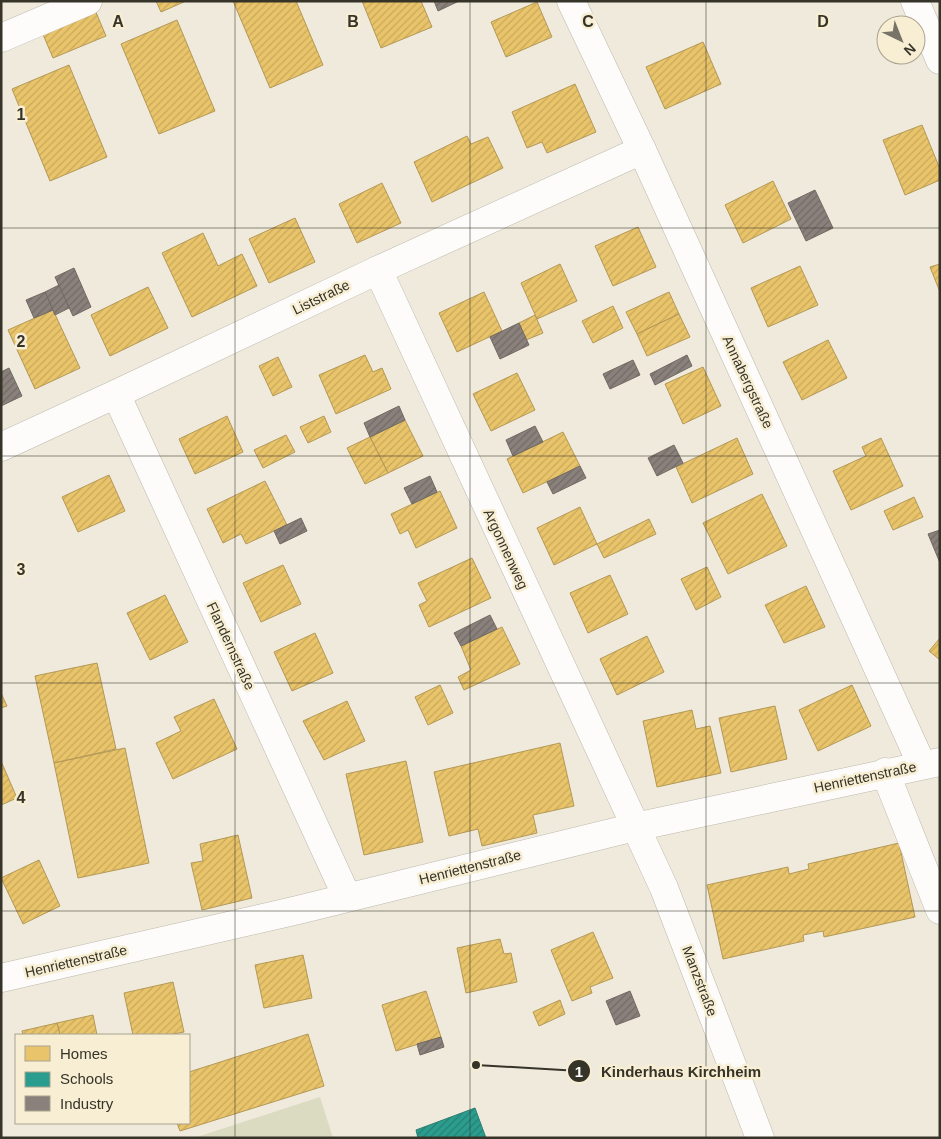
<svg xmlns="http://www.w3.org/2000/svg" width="941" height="1139" viewBox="0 0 941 1139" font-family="Helvetica,sans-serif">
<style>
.green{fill:#dadbc0}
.homes{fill:url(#homes-hatch);stroke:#b39856}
.schools{fill:url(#schools-hatch);stroke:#2e7d70}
.industry{fill:url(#industry-hatch);stroke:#716a63}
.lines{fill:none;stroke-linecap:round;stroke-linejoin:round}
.minor-casing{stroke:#bcb8ad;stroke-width:29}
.minor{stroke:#fdfcfa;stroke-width:28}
.grid{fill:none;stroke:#363329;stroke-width:1;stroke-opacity:0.55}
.labels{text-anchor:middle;stroke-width:5;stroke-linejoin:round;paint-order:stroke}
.street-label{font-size:14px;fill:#363329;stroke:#f7eed3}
.grid-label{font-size:16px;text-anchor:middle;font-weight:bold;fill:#363329;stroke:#f7eed3;stroke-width:5;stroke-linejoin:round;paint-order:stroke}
.leader{fill:none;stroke:#363329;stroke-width:2}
.callout-dot{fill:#363329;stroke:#f7eed3;stroke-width:2}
.mark-label{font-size:15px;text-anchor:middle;font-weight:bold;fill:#fff}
.callout-label{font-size:15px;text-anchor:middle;font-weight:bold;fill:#363329;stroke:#f7eed3;stroke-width:5;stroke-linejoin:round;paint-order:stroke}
</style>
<defs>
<pattern id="homes-hatch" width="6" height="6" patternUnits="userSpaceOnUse" patternTransform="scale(1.25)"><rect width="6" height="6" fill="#e9c46a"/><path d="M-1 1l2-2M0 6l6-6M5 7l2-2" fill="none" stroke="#c8a95c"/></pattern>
<pattern id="schools-hatch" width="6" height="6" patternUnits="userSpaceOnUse" patternTransform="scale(1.25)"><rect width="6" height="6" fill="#2a9d8f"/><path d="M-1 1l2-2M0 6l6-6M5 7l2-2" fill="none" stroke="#258175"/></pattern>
<pattern id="industry-hatch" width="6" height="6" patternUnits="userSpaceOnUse" patternTransform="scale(1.25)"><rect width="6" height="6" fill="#8a817c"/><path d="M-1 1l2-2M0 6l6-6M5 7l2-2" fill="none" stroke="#726a66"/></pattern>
</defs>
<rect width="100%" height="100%" fill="#efeadb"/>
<!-- green -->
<polygon class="green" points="320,1097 333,1138 194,1138"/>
<!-- homes -->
<g class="homes">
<polygon points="156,1 186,1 161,12"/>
<polygon points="233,1 296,1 323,65 270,88"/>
<polygon points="362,1 421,1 432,27 381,48"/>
<polygon points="537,2 552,37 506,57 491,22"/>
<polygon points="95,10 106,36 53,58 42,32"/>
<polygon points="177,20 215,111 159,134 121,44"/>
<polygon points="703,42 721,84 665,109 646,67"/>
<polygon points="69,65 107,157 50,181 12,89"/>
<polygon points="575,84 596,132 547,153 542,142 527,148 512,112"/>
<polygon points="922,125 940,169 940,180 905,195 883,140"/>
<polygon points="467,136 471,144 488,137 503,168 432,202 414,162"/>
<polygon points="773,181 791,219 743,243 725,205"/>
<polygon points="382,183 401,223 357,243 339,204"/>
<polygon points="295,218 315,262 269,283 249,239"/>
<polygon points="638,227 656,267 613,286 595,246"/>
<polygon points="203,233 218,266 242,254 257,286 192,317 162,253"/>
<polygon points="560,264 577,301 537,319 521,283"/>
<polygon points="940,264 940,292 930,267"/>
<polygon points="800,266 818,305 768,327 751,288"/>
<polygon points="148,287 168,328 110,356 91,315"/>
<polygon points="484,292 502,331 457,352 439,313"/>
<polygon points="669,292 679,314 637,334 626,312"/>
<polygon points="613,306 623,328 593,343 582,321"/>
<polygon points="53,310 80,368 35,389 8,330"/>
<polygon points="679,314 690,337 647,356 637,334"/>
<polygon points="535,315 543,333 526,340 519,323"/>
<polygon points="828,340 847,378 802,400 783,362"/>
<polygon points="365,355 373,372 382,368 391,389 336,414 319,375"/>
<polygon points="278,357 292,387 273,396 259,366"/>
<polygon points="703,367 721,406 683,424 665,384"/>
<polygon points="517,373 535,410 491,431 473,394"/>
<polygon points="227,416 243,452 195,474 179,439"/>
<polygon points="324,416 331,432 308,443 300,427"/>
<polygon points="405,420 423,456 388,473 370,437"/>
<polygon points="563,432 580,466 523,493 507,459"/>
<polygon points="286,435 295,452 263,468 254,450"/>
<polygon points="370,437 388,473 365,484 347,448"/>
<polygon points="737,438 753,474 692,503 676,467"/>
<polygon points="881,438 903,486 851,510 833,471 866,456 862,447"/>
<polygon points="109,475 125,511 78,532 62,497"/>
<polygon points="265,481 287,525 246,544 241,534 223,543 207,509"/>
<polygon points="440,491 457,528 416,548 408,530 400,534 391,514"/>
<polygon points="762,494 787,546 728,574 703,523"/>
<polygon points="914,497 923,517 893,530 884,511"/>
<polygon points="580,507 597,544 554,565 537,528"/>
<polygon points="649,519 656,534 604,558 597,544"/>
<polygon points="472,558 491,598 429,627 419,605 427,601 418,583"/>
<polygon points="283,565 301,604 261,622 243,583"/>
<polygon points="707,567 721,597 696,610 681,579"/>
<polygon points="610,575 628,614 588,633 570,593"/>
<polygon points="806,586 825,627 784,643 765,605"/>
<polygon points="165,595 188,642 150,660 127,613"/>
<polygon points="502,627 520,664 464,690 458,677 471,670 461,646"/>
<polygon points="315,633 333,673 292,691 274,652"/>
<polygon points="647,636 664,672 617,695 600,659"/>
<polygon points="940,638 940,660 929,651"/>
<polygon points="97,663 116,749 54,763 35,676"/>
<polygon points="440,685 453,713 428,725 415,697"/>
<polygon points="852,685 871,726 818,751 799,710"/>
<polygon points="1,693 7,706 1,708"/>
<polygon points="214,699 237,749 173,779 156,743 181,731 174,717"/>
<polygon points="347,701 365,741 324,760 303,721"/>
<polygon points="775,706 787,759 731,772 719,718"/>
<polygon points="692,710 696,729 710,726 721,773 657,787 643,721"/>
<polygon points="560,743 574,806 533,815 537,833 482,846 478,829 449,836 434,772"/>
<polygon points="125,748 149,863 78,878 54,763"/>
<polygon points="1,761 17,798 1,805"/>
<polygon points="406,761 423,842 364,855 346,774"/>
<polygon points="238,835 252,898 202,910 191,863 203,861 200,844"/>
<polygon points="899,843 915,917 824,937 823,931 803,935 804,941 723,959 707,885 788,867 789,874 809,869 808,864"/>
<polygon points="39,860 60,906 23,924 1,878"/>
<polygon points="593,932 613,978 590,987 592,993 572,1001 551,950"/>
<polygon points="500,939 504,954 511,953 517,982 466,993 457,948"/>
<polygon points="303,955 312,998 264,1008 255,965"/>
<polygon points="173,982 184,1032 168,1035 133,1035 124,993"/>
<polygon points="426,991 441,1037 396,1051 382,1005"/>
<polygon points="560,1000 565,1014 539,1026 533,1012"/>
<polygon points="93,1015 97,1035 60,1035 57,1023"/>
<polygon points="57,1023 60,1035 23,1035 22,1031"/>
<polygon points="308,1034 324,1086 180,1131 177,1123 189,1123 189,1072"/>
</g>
<!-- schools -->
<polygon class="schools" points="475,1108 486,1138 418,1138 416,1130"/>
<!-- industry -->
<g class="industry">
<polygon points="434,1 459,1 438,11"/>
<polygon points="815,190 833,228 806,241 788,203"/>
<polygon points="74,268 91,307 73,316 55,277"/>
<polygon points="59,285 69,308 55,315 45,292"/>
<polygon points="45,292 53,310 34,318 26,300"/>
<polygon points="519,323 529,345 500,359 490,337"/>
<polygon points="687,355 692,366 655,385 650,374"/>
<polygon points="633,360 640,375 610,389 603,374"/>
<polygon points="9,368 22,396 1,406 1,372"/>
<polygon points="399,406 405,420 370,437 364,423"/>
<polygon points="535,426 543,442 513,456 506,440"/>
<polygon points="674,445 683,463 657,476 648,458"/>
<polygon points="580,466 586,478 553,494 547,482"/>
<polygon points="430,476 437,492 412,504 404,488"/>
<polygon points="301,518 307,531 280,544 274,531"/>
<polygon points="940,530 940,563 928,534"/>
<polygon points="490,615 497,629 461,646 454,633"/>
<polygon points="630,991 640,1016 616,1025 606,1001"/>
<polygon points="441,1037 444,1047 420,1055 417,1044"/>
</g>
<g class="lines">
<!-- minor casing -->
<g class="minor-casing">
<g id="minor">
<polyline points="571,1 642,150 922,765"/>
<polyline points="915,1 940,60"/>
<polyline points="1,38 88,1"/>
<polyline points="378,270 664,888 760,1138"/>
<polyline points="116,394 347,897"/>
<polyline points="1,447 116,394 378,270 642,150"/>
<polyline points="885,772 940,910"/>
<polyline points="1,978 298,910 635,827 940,762"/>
</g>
</g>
<!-- minor -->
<use href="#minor" class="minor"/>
</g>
<!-- grid -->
<path class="grid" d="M235 1V1138M470 1V1138M706 1V1138M1 228H940M1 456H940M1 683H940M1 911H940"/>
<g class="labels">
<!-- street labels -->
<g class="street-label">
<text transform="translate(321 297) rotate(-26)" y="5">Liststraße</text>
<text transform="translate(748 382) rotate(65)" y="5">Annabergstraße</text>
<text transform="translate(506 549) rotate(65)" y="5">Argonnenweg</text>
<text transform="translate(231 646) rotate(65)" y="5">Flandernstraße</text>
<text transform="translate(865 777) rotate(-12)" y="5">Henriettenstraße</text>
<text transform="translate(470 867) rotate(-14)" y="5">Henriettenstraße</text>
<text transform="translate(76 961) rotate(-13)" y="5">Henriettenstraße</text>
<text transform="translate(700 981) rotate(69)" y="5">Manzstraße</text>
</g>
</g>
<g class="grid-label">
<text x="118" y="27">A</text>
<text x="353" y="27">B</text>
<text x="588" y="27">C</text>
<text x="823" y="27">D</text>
<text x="21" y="120">1</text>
<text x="21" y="347">2</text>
<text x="21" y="575">3</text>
<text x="21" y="803">4</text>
</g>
<!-- callouts -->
<path class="leader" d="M476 1065L579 1071"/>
<g class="callout-dot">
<circle cx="476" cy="1065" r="5"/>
<circle cx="579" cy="1071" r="12"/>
</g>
<g class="mark-label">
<text x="579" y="1077">1</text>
</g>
<g class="callout-label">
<text x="681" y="1077">Kinderhaus Kirchheim</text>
</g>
<!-- border -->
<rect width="941" height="1139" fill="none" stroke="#363329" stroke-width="5"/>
<!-- legend -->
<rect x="15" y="1034" width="175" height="90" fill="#f7eed3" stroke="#aaa38f"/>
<rect x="25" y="1046" width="25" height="15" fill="#e9c46a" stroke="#aaa38f"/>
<text x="60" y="1059" font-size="15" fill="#363329">Homes</text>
<rect x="25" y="1072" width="25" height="15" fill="#2a9d8f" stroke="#aaa38f"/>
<text x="60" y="1084" font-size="15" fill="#363329">Schools</text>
<rect x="25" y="1096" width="25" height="15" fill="#8a817c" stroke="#aaa38f"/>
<text x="60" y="1109" font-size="15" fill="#363329">Industry</text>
<!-- north arrow -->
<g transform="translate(901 40) rotate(137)"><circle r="24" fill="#f7eed3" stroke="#aaa38f"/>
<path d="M0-4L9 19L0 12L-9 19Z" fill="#777367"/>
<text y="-8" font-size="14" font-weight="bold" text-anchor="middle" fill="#363329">N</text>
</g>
</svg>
